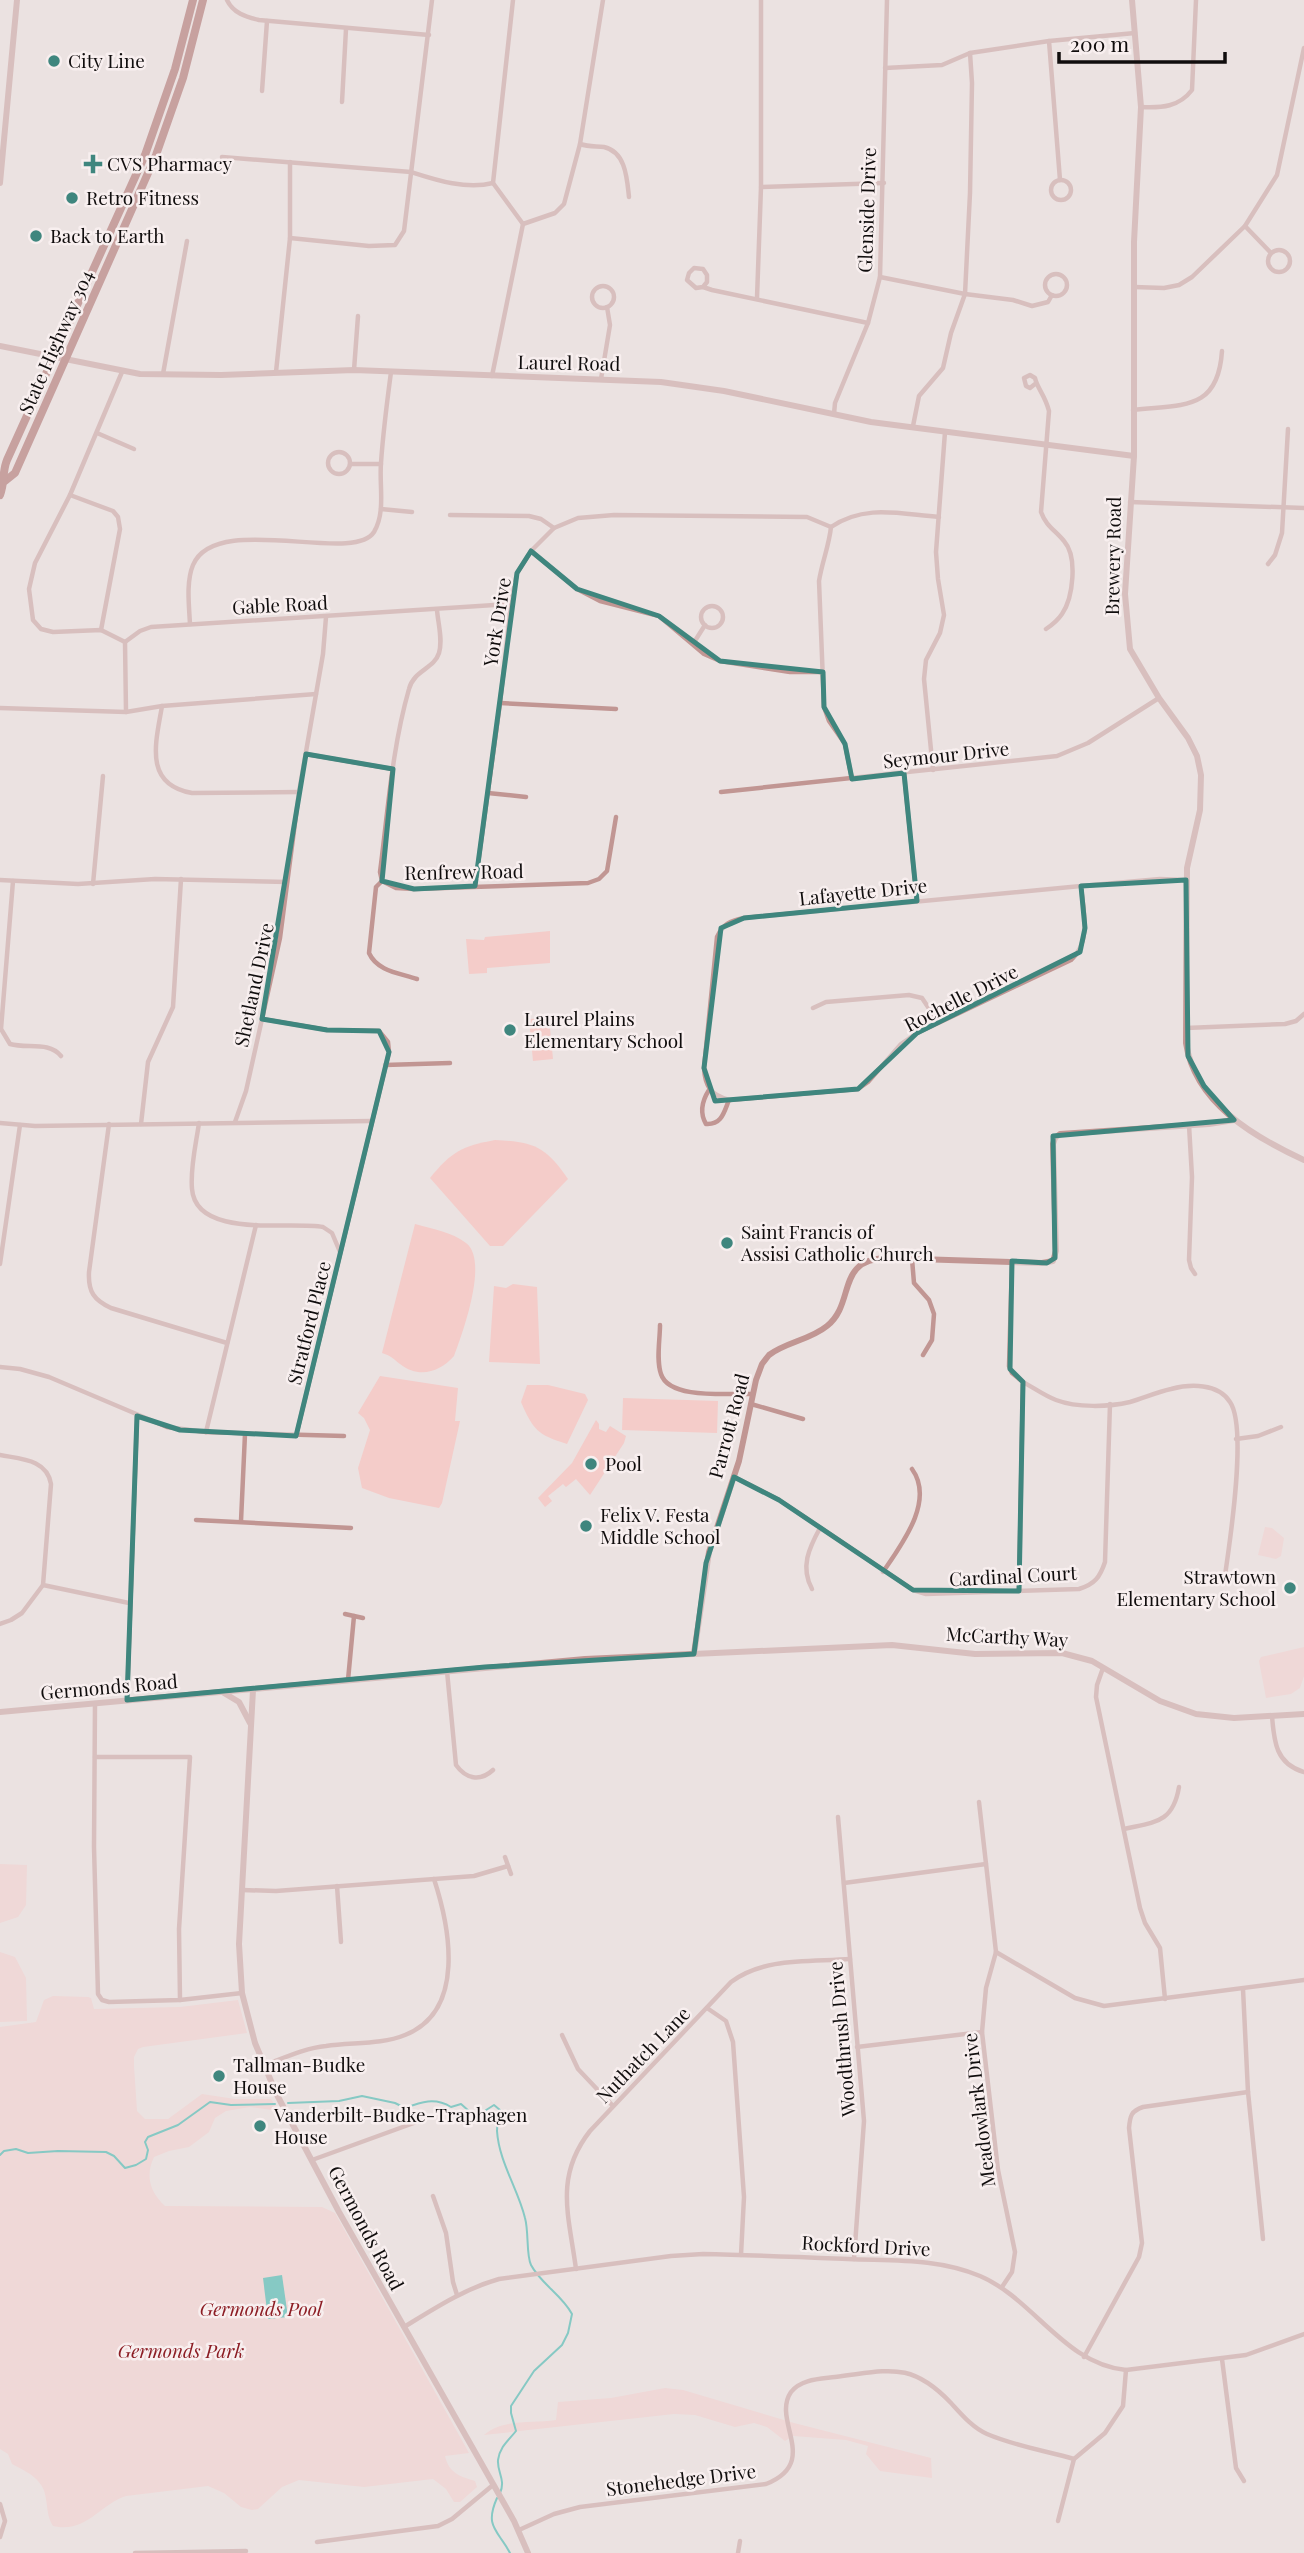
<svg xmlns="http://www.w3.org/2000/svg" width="1304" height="2553" viewBox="0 0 1304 2553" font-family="'Playfair Display',serif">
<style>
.green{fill:#f4ccc9}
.water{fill:#0dab9f}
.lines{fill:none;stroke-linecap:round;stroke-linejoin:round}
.stream{stroke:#0dab9f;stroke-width:2}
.minor{stroke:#c19693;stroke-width:4.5}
.tertiary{stroke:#c19693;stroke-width:6}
.primary{stroke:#9b524f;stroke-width:8}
.marked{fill:none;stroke:#3f867e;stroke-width:5;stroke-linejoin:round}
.poi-dot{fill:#3f867e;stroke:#f8efef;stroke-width:2.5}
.labels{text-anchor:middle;stroke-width:5;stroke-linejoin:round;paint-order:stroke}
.poi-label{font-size:19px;fill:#100d0d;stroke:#f8efef;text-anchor:start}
.street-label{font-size:19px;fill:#100d0d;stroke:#f8efef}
.park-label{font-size:19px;font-style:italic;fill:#8c1d24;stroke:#f8efef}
</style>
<rect width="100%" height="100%" fill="#ebe2e1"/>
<!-- green -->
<g class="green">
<polygon points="550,931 550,963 487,968 487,973 469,974 466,939 484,940 485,937"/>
<polygon points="549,1018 553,1059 533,1061 529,1019"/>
<path d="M495 1140C534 1142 545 1146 568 1179L503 1246H490L430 1178C451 1152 462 1146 495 1140Z"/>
<path d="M415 1224C432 1229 452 1232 466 1243 489 1260 463 1332 454 1356 440 1372 419 1379 400 1364 393 1359 392 1356 382 1353Z"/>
<polygon points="513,1284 537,1287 540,1364 489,1362 494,1286 506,1288"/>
<polygon points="380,1376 458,1388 455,1421 460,1421 442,1503 439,1508 389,1498 362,1488 358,1468 370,1430 364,1418 358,1413"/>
<path d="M527 1385H548L585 1394 588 1400 567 1444C538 1435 533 1430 521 1402Z"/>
<polygon points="623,1398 718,1401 717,1433 622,1430"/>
<polygon points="596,1420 599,1424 599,1429 606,1432 610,1426 626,1436 624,1443 590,1495 576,1479 566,1487 563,1484 548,1496 552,1501 545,1507 538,1498 572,1463"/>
<polygon points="1265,1527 1272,1528 1284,1538 1281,1556 1276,1559 1258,1555"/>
<polygon points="1304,1647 1304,1676 1300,1688 1291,1694 1266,1698 1259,1661 1261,1657"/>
<polygon points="0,1864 27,1865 26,1905 18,1917 0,1923"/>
<polygon points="0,1952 15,1957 26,1978 27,2021 0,2022"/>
<path d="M53 1996 88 1997 91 1998 94 2009 180 2007 238 2000 247 2033 143 2047 138 2049 134 2057V2066L137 2111 145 2119H168L202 2094 235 2099H271L276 2107 272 2110 250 2107 226 2111 215 2118 209 2132 189 2147 169 2151 154 2157C145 2176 150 2192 165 2206L322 2207 335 2213 469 2453 445 2456C449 2473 459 2476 475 2481L477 2487 460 2502H454L446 2489 433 2479 364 2487 299 2480 282 2487 258 2509 252 2510 241 2507 224 2493 208 2486 126 2496C100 2504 86 2534 53 2526 47 2516 48 2510 46 2499 44 2479 27 2472 12 2464L8 2454 0 2449V2027L36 2022 44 2000Z"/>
<path d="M665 2388 683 2390 794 2423 931 2458 932 2478 880 2471 866 2454 868 2446 846 2440 793 2436 785 2441 767 2427 754 2423 735 2427 695 2415 674 2414 484 2435C503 2418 533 2424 556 2420L558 2402 611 2398Z"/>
</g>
<!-- water -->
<polygon class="water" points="282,2275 288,2317 268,2319 263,2278"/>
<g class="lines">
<!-- stream -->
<g class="stream">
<path d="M288 2103 339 2101 362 2096 395 2103 405 2108C421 2102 435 2097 451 2107L461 2104 470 2112H483L494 2105 500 2110C499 2117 497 2124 497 2131 499 2162 518 2189 525 2218 529 2232 526 2255 531 2265 541 2284 562 2295 572 2314L568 2333 562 2345 534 2371 511 2406V2413L516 2431C509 2440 500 2446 498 2460 497 2472 506 2480 500 2493"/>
<polyline points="0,2155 4,2151 16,2149 28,2153 58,2151 106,2152 114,2156 125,2168 136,2165 146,2159 148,2150 145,2142 148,2137 178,2125 210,2102 231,2105 275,2104"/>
<path d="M497 2498C484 2527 498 2530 510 2553"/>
</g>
<!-- minor -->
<g class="minor">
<path d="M227 0C233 13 246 17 259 20L429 35"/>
<polyline points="1049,41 1060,180"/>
<polyline points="885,68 942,65 970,53 1049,41 1135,33"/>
<polyline points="262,91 267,21"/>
<polyline points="342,102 346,29"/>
<path d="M1141 107C1162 108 1179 107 1192 90L1196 0"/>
<path d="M580 144C589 147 596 146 604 147 626 152 627 179 629 197"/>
<path d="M222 157 411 172C436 180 466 190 493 183"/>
<circle cx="1061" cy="190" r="10"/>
<polyline points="761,187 884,183"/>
<polyline points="523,224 555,213 564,204 580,144 603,0"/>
<polyline points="1245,226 1271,253"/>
<polyline points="290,238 369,246 395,245 404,231 432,0"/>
<circle cx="1279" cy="261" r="11"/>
<circle cx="1056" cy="285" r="11"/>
<polyline points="880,277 965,294 1013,300 1032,306 1048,302 1052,295"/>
<circle cx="603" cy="297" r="11"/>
<polyline points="703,287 707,282 707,275 703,269 694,268 689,273 687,280 696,288 703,287 712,290 868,323"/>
<polyline points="1134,287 1164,288 1179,285 1192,277 1245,226 1277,175 1304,48"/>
<polyline points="757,298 761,187 761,0"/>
<polyline points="354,370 358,316"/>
<polyline points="122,372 70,495 35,563 29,589 33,620 41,629 53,632 101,630 125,642"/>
<polyline points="276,372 290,238 290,162"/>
<polyline points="163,374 187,241"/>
<polyline points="492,376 523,224 493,183 513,0"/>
<polyline points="601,379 610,325 607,307"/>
<path d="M1035 384 1030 388 1026 386 1024 378 1030 375 1035 378C1037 388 1045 395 1049 411L1041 512C1046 526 1055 530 1064 541 1078 557 1073 598 1062 614 1058 620 1052 625 1046 629"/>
<path d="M1133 410C1182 404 1218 412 1222 351"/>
<polyline points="834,414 835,403 868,323 880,277 887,0"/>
<polyline points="913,426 919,396 943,368 951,333 965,294 970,193 972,83 970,53"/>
<polyline points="97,433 134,449"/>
<circle cx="339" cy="463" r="11"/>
<polyline points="351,464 381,464"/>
<polyline points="70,495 113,511 118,517 120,529 101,630"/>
<polyline points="1130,502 1304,508"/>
<polyline points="381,509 412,512"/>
<polyline points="450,515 529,516 541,519 554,528"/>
<path d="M831 527C829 546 822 562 819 581L824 707 829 721 845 744 852 779"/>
<path d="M831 527C865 504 899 514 939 517"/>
<polyline points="531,551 577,589 600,601 659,616 704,654 720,661 790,672 823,672"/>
<polyline points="1268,564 1275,555 1282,533 1288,429"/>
<circle cx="712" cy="617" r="11"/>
<path d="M190 624C189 605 186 582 193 565 216 511 353 565 374 532 386 512 379 485 381 463 383 433 387 402 391 372"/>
<polyline points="125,642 140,631 151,627 511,604"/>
<polyline points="125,642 126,712"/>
<polyline points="693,644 705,625"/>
<polyline points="500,703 616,709"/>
<path d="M162 706C156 742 143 784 192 793L299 792"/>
<polyline points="0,708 126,712 162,706 316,694"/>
<polyline points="306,754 393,769"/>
<polyline points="933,770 924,679 926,660 940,633 944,615 938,579 936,552 945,432"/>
<polyline points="904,773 917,901"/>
<polyline points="721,792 1057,756 1088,743 1159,698"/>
<polyline points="488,793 526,797"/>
<polyline points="0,880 78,884 155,879 287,882"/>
<path d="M13 881 1 1029 10 1044C27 1049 49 1041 61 1056"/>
<path d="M382 881 380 872C388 811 392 748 409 689 414 670 434 669 439 653 443 640 438 623 437 610"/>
<polyline points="382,881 396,888 414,889 588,883 599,879 607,871 616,817"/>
<path d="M382 881 376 887 369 953C377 971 399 973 417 979"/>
<polyline points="93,884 103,776"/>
<polyline points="475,886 500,703 511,604 517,573 531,551 554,528 578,518 614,515 807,517 831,527"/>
<path d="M1081 886C1083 911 1092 941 1071 960L917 1033 901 1044 868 1082 858 1089 729 1100C711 1095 705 1087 704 1068L717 937C723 924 730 921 744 918L1081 886 1160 879 1186 880"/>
<polyline points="813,1008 826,1002 909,995 922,998 938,1022"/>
<polyline points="262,1019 327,1030 379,1031 388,1042 389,1052 296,1436"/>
<polyline points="1186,1028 1285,1024 1296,1021 1304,1014"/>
<polyline points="385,1065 450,1063"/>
<path d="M709 1090C702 1101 699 1112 706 1124 722 1125 724 1112 729 1100"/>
<polyline points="235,1122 246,1091 280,938 299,792 323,654 326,617"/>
<polyline points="0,1123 35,1126 371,1121"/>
<path d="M199 1123C196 1144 190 1168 192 1189 196 1239 289 1221 323 1227L332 1233 340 1252"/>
<path d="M109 1124 89 1272C88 1292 94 1300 111 1308L227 1343"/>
<polyline points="141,1124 148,1062 173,1007 181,879"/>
<polyline points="1189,1125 1192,1177 1189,1260 1191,1268 1195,1274"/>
<polyline points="912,1259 914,1283 929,1300 934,1314 932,1340 923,1355"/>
<polyline points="1012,1262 1009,1366 1012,1373 1023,1382 1019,1590"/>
<polyline points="0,1264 20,1125"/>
<path d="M660 1325C660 1340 656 1360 661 1374 669 1400 730 1393 753 1394"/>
<polyline points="0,1367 20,1369 49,1377 167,1427 206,1432 344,1436"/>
<path d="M1023 1382C1034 1388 1045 1396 1056 1400 1077 1408 1109 1407 1130 1402 1144 1398 1157 1392 1171 1389 1190 1384 1218 1383 1230 1402 1248 1428 1229 1548 1224 1582"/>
<polyline points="751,1404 803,1419"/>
<polyline points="206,1432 256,1225"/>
<polyline points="1236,1439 1258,1436 1281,1427"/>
<path d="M0 1455C20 1459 47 1459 51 1484L43 1585 22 1613 11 1620 0 1624"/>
<path d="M734 1477 779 1500 913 1590 926 1594 1079 1589C1095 1584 1100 1577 1105 1562L1110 1404"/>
<polyline points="196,1520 351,1528"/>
<polyline points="241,1521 245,1434"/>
<path d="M883 1572C902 1544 935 1501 912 1469"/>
<polyline points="43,1585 129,1603"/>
<path d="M812 1589C800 1567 809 1548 820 1528"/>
<polyline points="345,1614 363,1618"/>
<polyline points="1103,1668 1097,1685 1096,1697 1140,1908 1145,1923 1160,1948 1165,1999"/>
<path d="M447 1671 456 1765C466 1779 480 1782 493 1770"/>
<polyline points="348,1680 354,1616"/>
<polyline points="127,1700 137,1416"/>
<polyline points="95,1703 94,1847 98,1994 102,2000 109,2002 180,2000 242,1993"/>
<path d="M1272 1716C1274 1742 1276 1764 1304 1772"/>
<polyline points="95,1757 190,1757 179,1929 180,2000"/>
<polyline points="979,1802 996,1952 986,1988 982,2032 998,2170 1015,2252 1012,2272 1002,2287"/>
<polyline points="838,1817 864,2121 854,2259"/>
<path d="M1124 1829C1155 1822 1173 1823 1179 1787"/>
<polyline points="505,1857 511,1874"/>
<polyline points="844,1883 986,1864"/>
<polyline points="337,1886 341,1942"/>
<polyline points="242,1890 276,1891 474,1876 508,1866"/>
<polyline points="996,1952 1075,1998 1104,2006 1304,1980"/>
<polyline points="1243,1989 1248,2092 1263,2239"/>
<polyline points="707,2008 726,2021 733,2042 744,2197 741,2255"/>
<polyline points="562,2035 578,2069 613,2106"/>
<polyline points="857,2047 982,2032"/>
<path d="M265 2065C284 2058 305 2048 326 2046 351 2042 381 2045 405 2035 466 2011 450 1928 434 1879"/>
<polyline points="312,2160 422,2120"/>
<polyline points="433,2196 446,2233 453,2282 457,2295"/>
<path d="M576 2269C569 2216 554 2177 590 2131L731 1982C764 1957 811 1962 850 1959"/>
<path d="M404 2327C435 2308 464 2289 499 2279L671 2256 703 2254C751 2255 799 2257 848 2259 893 2261 937 2258 980 2276 1034 2299 1064 2364 1126 2370L1246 2355 1304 2334"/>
<path d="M1084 2357 1139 2257 1142 2243 1129 2128C1130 2116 1131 2111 1143 2107L1248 2092"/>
<polyline points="1222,2359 1236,2468 1244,2481"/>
<polyline points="0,2504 5,2521 0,2537"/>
<polyline points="1058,2521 1074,2459 1105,2433 1123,2406 1126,2370"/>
<path d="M519 2530 554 2514 580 2507 766 2484C821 2462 771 2421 791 2392 801 2379 820 2379 835 2377 888 2371 910 2360 951 2403 962 2415 973 2428 987 2434 1015 2446 1046 2451 1074 2459"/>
<polyline points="317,2542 438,2526 452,2519 493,2485"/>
<polyline points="135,2553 246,2551"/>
<polyline points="738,2553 740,2541"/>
</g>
<!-- tertiary -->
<g class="tertiary">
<path d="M1132 0 1141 107 1134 242V456L1125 594 1130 649 1159 698 1188 738 1197 756 1201 775 1200 810 1187 868 1186 1043C1195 1103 1254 1137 1304 1160"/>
<polyline points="0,183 17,0"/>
<polyline points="0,346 140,374 221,375 354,370 661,382 724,391 871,422 1134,456"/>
<path d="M694 1654 709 1552 739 1461 756 1380 762 1364 769 1355C786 1342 810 1340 827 1326 856 1303 835 1259 887 1258L1042 1263 1053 1261 1056 1251 1053 1144 1055 1138 1060 1134 1209 1124 1234 1120"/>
<polyline points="253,1690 239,1944 242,1993 255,2043 276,2093 339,2212 514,2521 528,2553"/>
<polyline points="224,1693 239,1702 250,1723"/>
<polyline points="0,1712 585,1659 892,1645 975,1654 1062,1653 1092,1661 1160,1701 1196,1714 1234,1718 1304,1714"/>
</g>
<!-- primary -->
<g class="primary">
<polyline points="5,481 15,473 156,155 183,78 203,0"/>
<path d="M0 495C5 482 2 472 7 460L145 155 175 69 193 0"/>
</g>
</g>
<!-- marked area -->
<path d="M0 0H1304V2553H0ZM531 551 577 589 659 616 720 661 823 672 824 707 845 744 852 779 904 773 917 901 744 918 721 928 704 1068 715 1101 858 1089 917 1033 1080 952 1085 928 1081 886 1186 880 1188 1056 1204 1086 1234 1120 1053 1136 1055 1258 1047 1263 1012 1261 1010 1369 1023 1382 1019 1591 913 1590 779 1500 734 1477 706 1563 694 1654 485 1667 127 1700 137 1416 180 1430 296 1436 389 1052 379 1031 327 1030 262 1019 306 754 393 769 382 881 414 889 475 886 517 573Z" fill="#ebe2e1" fill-opacity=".55" fill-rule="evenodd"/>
<path class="marked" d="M531 551 577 589 659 616 720 661 823 672 824 707 845 744 852 779 904 773 917 901 744 918 721 928 704 1068 715 1101 858 1089 917 1033 1080 952 1085 928 1081 886 1186 880 1188 1056 1204 1086 1234 1120 1053 1136 1055 1258 1047 1263 1012 1261 1010 1369 1023 1382 1019 1591 913 1590 779 1500 734 1477 706 1563 694 1654 485 1667 127 1700 137 1416 180 1430 296 1436 389 1052 379 1031 327 1030 262 1019 306 754 393 769 382 881 414 889 475 886 517 573Z"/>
<!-- markers -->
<g class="poi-dot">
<circle cx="54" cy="61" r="7"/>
<path d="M89.5 153.5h7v7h7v7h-7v7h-7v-7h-7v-7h7z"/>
<circle cx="72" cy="198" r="7"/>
<circle cx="36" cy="236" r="7"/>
<circle cx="510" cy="1030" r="7"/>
<circle cx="727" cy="1243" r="7"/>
<circle cx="591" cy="1464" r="7"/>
<circle cx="586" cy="1526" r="7"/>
<circle cx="1290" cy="1588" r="7"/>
<circle cx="219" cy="2076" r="7"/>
<circle cx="260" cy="2126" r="7"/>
</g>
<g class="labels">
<!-- poi labels -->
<g class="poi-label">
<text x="68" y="68">City Line</text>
<text x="107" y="171">CVS Pharmacy</text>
<text x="86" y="205">Retro Fitness</text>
<text x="50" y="243">Back to Earth</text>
<text x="524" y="1026">Laurel Plains<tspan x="524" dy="22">Elementary School</tspan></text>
<text x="741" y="1239">Saint Francis of<tspan x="741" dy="22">Assisi Catholic Church</tspan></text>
<text x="605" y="1471">Pool</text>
<text x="600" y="1522">Felix V. Festa<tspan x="600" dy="22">Middle School</tspan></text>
<text x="1276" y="1584" text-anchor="end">Strawtown<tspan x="1276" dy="22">Elementary School</tspan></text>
<text x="233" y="2072">Tallman-Budke<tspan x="233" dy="22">House</tspan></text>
<text x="274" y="2122">Vanderbilt-Budke-Traphagen<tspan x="274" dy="22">House</tspan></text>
</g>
<!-- street labels -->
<g class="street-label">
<text transform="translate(867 210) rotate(-88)" y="7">Glenside Drive</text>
<text transform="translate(56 342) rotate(-66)" y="7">State Highway 304</text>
<text transform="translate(569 363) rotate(1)" y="7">Laurel Road</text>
<text transform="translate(1113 556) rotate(-89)" y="7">Brewery Road</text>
<text transform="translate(280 605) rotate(-3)" y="7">Gable Road</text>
<text transform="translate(497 622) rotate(-81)" y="7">York Drive</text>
<text transform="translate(946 755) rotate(-6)" y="7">Seymour Drive</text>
<text transform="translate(464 872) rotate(-1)" y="7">Renfrew Road</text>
<text transform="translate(863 892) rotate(-6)" y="7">Lafayette Drive</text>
<text transform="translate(254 985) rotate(-78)" y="7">Shetland Drive</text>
<text transform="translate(961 998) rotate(-27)" y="7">Rochelle Drive</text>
<text transform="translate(309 1323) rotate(-76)" y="7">Stratford Place</text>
<text transform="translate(729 1426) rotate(-75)" y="7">Parrott Road</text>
<text transform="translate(1013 1576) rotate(-3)" y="7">Cardinal Court</text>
<text transform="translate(1007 1637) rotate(3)" y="7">McCarthy Way</text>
<text transform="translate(109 1687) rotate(-5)" y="7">Germonds Road</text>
<text transform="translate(842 2039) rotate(-95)" y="7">Woodthrush Drive</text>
<text transform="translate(643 2055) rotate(-46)" y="7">Nuthatch Lane</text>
<text transform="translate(979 2110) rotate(-97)" y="7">Meadowlark Drive</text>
<text transform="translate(366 2228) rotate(62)" y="7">Germonds Road</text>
<text transform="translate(866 2246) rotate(3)" y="7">Rockford Drive</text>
<text transform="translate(681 2480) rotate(-7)" y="7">Stonehedge Drive</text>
</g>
<!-- park labels -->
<g class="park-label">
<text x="261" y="2316">Germonds Pool</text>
<text x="181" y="2358">Germonds Park</text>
</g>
</g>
<!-- scale -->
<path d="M1059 52v10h166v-10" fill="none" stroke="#100d0d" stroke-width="3.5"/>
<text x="1070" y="52" font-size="21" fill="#100d0d" stroke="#f8efef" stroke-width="5" paint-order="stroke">200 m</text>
</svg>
